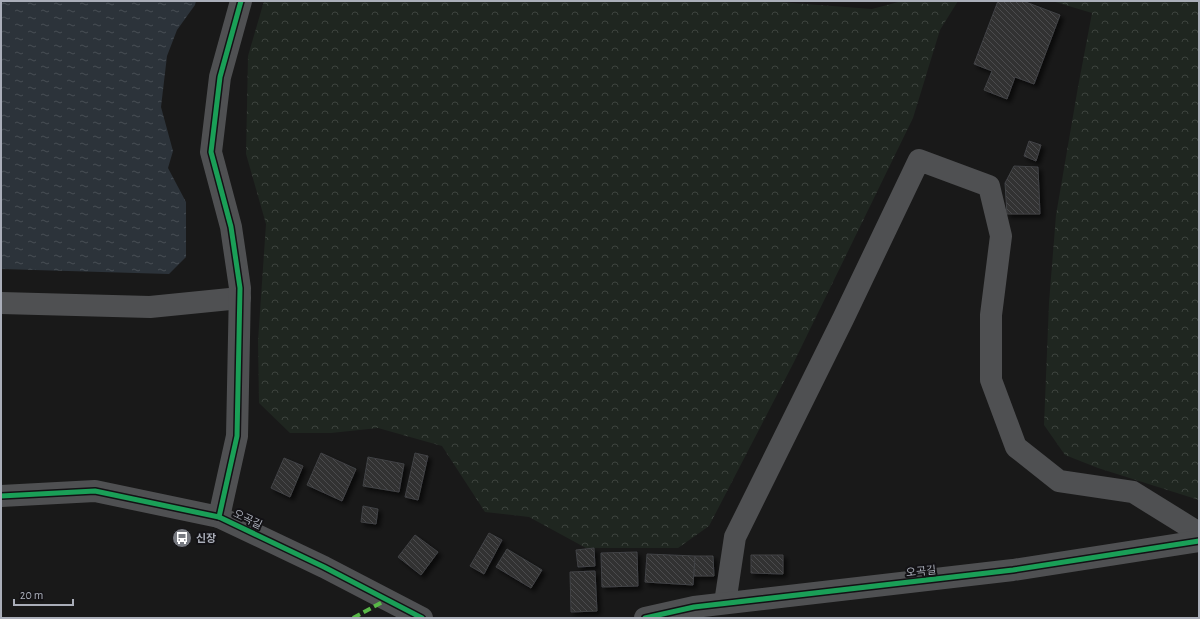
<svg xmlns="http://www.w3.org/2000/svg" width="1200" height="619" viewBox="0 0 1200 619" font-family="'Alegreya Sans','Noto Sans KR',sans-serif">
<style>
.forest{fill:url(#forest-crowns)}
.water{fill:url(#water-ripples)}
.building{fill:url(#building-back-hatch);stroke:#414245;filter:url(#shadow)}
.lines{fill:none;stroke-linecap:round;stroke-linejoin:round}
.minor{stroke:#4f5052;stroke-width:22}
.quiet{stroke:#58b947;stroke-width:4;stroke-dasharray:8 4;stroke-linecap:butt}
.cycleway-casing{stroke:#131215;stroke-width:8}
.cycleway{stroke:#1a9f57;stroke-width:5}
.labels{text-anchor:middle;stroke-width:4;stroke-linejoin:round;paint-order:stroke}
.street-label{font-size:11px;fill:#aaaeb9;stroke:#131215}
.poi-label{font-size:11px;font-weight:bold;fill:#aaaeb9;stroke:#131215;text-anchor:start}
</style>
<defs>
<pattern id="forest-crowns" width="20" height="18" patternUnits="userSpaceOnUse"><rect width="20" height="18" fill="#1f2620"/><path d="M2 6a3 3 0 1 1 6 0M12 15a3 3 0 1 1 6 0" fill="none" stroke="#3d433e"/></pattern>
<pattern id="water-ripples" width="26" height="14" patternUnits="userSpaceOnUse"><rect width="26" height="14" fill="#2c333a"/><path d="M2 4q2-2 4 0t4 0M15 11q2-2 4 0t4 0" fill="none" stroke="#484e54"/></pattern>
<pattern id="building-back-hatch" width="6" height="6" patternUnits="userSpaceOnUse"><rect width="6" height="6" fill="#313131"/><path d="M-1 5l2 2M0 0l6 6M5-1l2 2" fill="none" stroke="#4c4c4d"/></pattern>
<filter id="shadow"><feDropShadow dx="3.5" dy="3.5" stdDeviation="2" flood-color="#0009"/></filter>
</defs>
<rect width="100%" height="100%" fill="#191919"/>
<!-- forest -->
<g class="forest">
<polygon points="264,1 766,1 872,9 902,1 958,1 940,30 913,118 794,362 709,526 678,548 586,548 529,517 485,512 442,446 378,428 331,433 290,433 259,403 258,341 266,224 246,154 248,56"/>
<polygon points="1052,1 1199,1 1199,500 1098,468 1065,455 1044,425 1049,303 1056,215 1078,87 1092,13"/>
</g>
<!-- water -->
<polygon class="water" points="1,1 196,1 195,5 177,30 167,56 161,107 173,151 168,168 186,202 186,257 169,274 1,269"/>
<!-- building -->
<g class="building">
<polygon points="998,1 1023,1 1060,15 1034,84 1015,77 1007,99 984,90 992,71 974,64"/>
<polygon points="1029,141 1041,145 1036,161 1024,156"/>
<polygon points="1014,166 1038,167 1040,214 1007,214 1005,183"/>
<polygon points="321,453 356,469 342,501 307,485"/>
<polygon points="415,453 428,456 418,500 405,497"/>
<polygon points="368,457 404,464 399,492 363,486"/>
<polygon points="284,458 303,466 290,497 271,488"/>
<polygon points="363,506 378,509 376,524 361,522"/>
<polygon points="489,533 502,540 484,574 470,566"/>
<polygon points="415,535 438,552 421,575 398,557"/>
<polygon points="594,548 595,566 578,567 576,550"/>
<polygon points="507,549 542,570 531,588 496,567"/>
<polygon points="637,552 638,586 602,587 601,553"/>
<polygon points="647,554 695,556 693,585 645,582"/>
<polygon points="751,555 783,555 783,574 751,573"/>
<polygon points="695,556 713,556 714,576 694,576"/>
<polygon points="595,571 597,611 571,612 570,572"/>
</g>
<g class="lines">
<!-- minor -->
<g class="minor">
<polyline points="1,303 150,307 240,298"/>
<polyline points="1,496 95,491 219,517 324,567 422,618"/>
<polyline points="219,517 237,436 240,288 231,227 211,152 220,77 241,1"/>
<polyline points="725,603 735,537 843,319 919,160 989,186 1001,236 991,315 991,380 1016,447 1059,481 1133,492 1199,533"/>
<polyline points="645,618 694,607 1013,570 1199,541"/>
</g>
<!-- quiet -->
<polyline class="quiet" points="353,618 386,600"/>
<!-- cycleway casing -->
<g class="cycleway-casing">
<g id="cycleway">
<polyline points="1,496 95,491 219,517 324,567 422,618"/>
<polyline points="219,517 237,436 240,288 231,227 211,152 220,77 241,1"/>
<polyline points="645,618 694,607 1013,570 1199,541"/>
</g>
</g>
<!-- cycleway -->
<use href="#cycleway" class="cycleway"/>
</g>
<!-- icons -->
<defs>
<g id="bus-disc" transform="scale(1)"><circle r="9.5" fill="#777a81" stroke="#131215"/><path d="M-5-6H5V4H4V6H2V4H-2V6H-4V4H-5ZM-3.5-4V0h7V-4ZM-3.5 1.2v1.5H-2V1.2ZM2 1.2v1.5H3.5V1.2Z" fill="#fff"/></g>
</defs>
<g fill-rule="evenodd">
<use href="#bus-disc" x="182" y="538"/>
</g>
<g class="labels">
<!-- street labels -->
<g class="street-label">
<text transform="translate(248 519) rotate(26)" y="4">오곡길</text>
<text transform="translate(921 571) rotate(-6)" y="4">오곡길</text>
</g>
<!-- poi labels -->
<g class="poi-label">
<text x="196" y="542">신장</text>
</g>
</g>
<!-- border -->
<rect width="1200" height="619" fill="none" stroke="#aaaeb9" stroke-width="4"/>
<!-- scale -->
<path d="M14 599v6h59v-6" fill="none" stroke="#aaaeb9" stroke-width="2"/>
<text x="20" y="599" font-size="12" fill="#aaaeb9" stroke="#131215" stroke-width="3" paint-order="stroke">20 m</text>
</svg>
